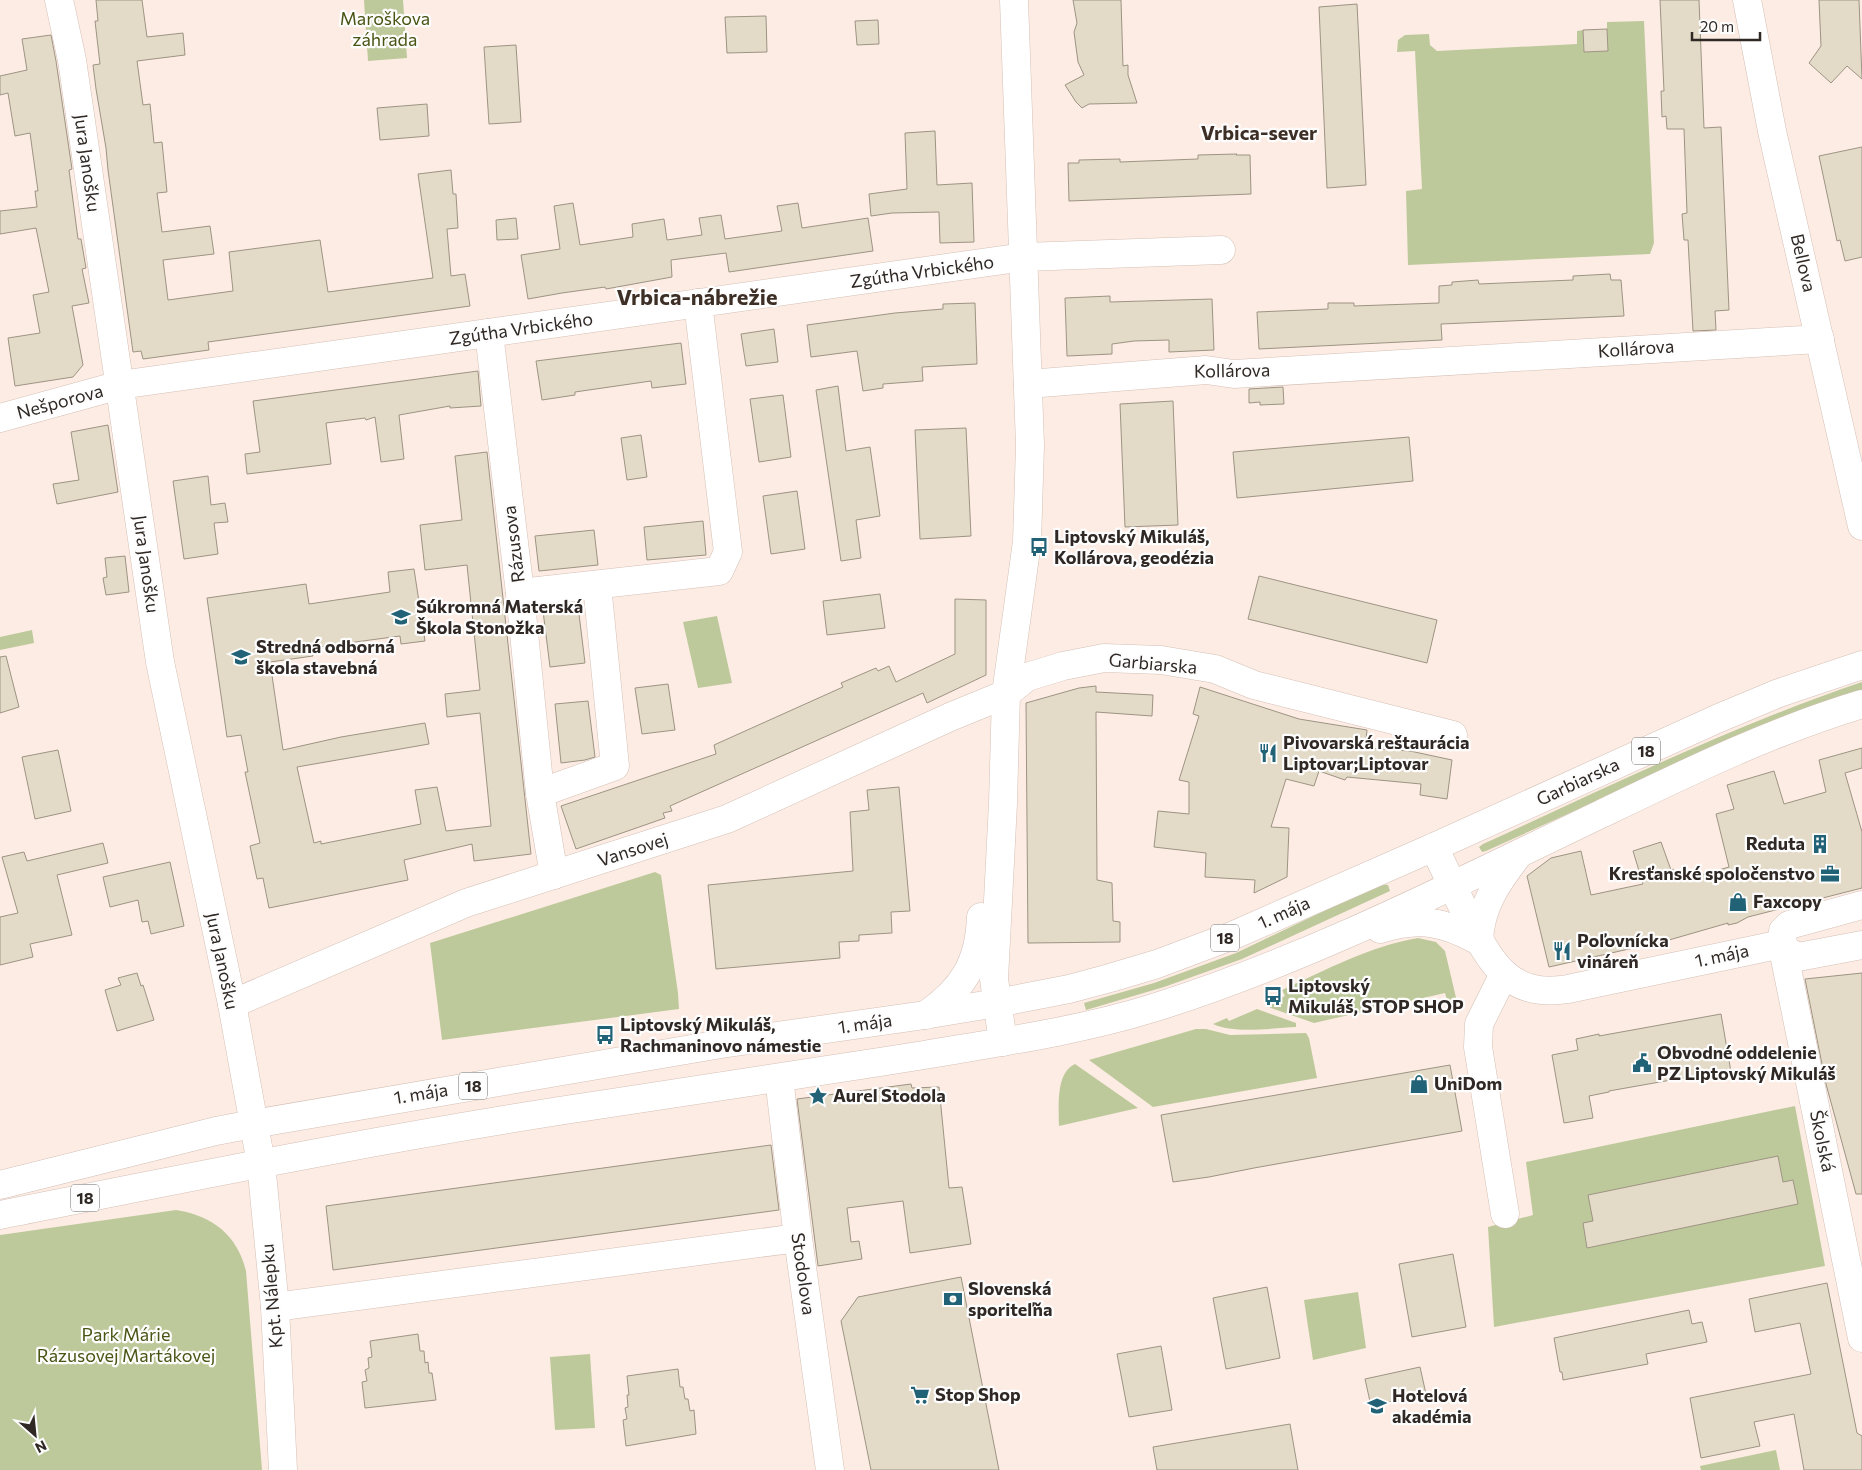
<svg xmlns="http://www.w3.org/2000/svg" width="1862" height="1470" viewBox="0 0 1862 1470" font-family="Commissioner,sans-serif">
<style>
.green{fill:#bec99b}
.building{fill:#e3dac7;stroke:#9d9483}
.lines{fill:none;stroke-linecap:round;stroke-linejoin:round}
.minor-casing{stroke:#d4c0b6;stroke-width:29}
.major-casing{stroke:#d4c0b6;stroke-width:29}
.minor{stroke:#fff;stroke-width:28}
.major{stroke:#fff;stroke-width:28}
.labels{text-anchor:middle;stroke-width:4.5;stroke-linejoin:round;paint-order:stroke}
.shield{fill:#fdfdfd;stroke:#6d6865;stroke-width:1}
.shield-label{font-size:16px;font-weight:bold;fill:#2f2824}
.park-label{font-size:18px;fill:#4a5514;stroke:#fdfdfd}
.street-label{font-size:18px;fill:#2f2824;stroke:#fdfdfd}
.poi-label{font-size:18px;font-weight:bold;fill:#2f2824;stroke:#fdfdfd;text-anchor:start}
.quarter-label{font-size:20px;font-weight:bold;fill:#3e2f26;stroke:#fdfdfd}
.district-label{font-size:22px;font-weight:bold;fill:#3e2f26;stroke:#fdfdfd}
</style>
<rect width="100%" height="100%" fill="#fdece4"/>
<!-- green -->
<g class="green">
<polygon points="364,0 403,0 407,58 368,61"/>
<polygon points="1644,21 1654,243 1650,254 1408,265 1406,191 1422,189 1415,51 1397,52 1398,40 1405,35 1429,34 1430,45 1437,51 1577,44 1577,31 1583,30 1584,52 1607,51 1607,22"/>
<polygon points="717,616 732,683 698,688 683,622"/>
<polygon points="32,630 34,643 0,650 0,637"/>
<path d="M1862 682V691L1687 760 1486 851 1482 852 1479 847 1483 844C1608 787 1732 726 1862 682Z"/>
<polygon points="655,872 661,875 678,993 679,1009 442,1040 430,943"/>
<polygon points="1380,884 1388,885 1390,891 1242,959 1164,987 1086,1010 1084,1003 1154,983 1236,953"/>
<path d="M1418 938 1436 942 1445 951 1458 1006 1449 1008 1445 993 1314 1023 1271 1008 1266 1004 1285 996 1282 990C1326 970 1370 946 1418 938Z"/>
<path d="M1257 1009 1296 1023V1027C1272 1028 1234 1034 1213 1024L1227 1018 1229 1021Z"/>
<polygon points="1196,1029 1206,1029 1230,1035 1306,1033 1309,1038 1317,1078 1153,1107 1089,1060"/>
<path d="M1075 1064 1138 1108 1059 1126C1059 1108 1055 1073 1075 1064Z"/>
<polygon points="1795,1106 1825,1266 1494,1327 1488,1227 1533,1215 1526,1162"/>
<path d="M176 1210C213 1216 237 1235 246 1271L262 1470H0V1235Z"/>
<polygon points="1358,1292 1366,1348 1313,1360 1304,1300"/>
<polygon points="590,1354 595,1428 555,1430 550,1357"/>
<polygon points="1776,1450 1780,1470 1701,1470 1700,1466"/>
</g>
<!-- building -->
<g class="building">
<polygon points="96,0 142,0 147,37 183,33 185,55 137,61 143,105 150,104 154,143 162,142 167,192 157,193 162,232 210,226 214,254 163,260 168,300 233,291 229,252 320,240 328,292 433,278 418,174 451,170 453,194 456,194 458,228 447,229 451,276 465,274 470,306 208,342 209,350 143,359 141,351 133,352 108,170 106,148 96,89 93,65 100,64 95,21 98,21"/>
<polygon points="1073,0 1121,0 1123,66 1128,65 1128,75 1137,103 1089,104 1082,108 1076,102 1065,85 1084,75 1078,62 1074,32 1077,23"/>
<polygon points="1660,0 1699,0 1704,128 1721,127 1729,310 1715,311 1716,330 1693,331 1688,240 1684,240 1682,214 1687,213 1684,129 1667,129 1666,116 1662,117 1661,91 1664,91"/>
<polygon points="1819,0 1859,0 1862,79 1847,66 1831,83 1809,63 1821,46"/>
<polygon points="1357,4 1366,185 1327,188 1319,7"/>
<polygon points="766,16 767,52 727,53 725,17"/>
<polygon points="878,20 879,44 857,45 855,21"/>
<polygon points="1607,29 1608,51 1584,52 1583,30"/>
<polygon points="51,35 56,61 72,169 69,170 78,239 81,239 86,268 82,269 89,303 72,306 83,365 73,377 15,386 8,338 40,333 33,295 49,292 36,228 0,234 0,211 37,207 35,191 38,191 30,133 15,136 8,93 0,95 0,76 27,70 22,39"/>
<polygon points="516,45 521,122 489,124 484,47"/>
<polygon points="427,104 429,136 380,140 377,108"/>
<polygon points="935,131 937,185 972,183 974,242 940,243 939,212 892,213 871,216 869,194 907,189 905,133"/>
<polygon points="1862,147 1862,257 1845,261 1840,240 1837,241 1819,156"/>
<polygon points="1237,154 1236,155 1250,155 1251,194 1069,201 1068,163 1079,163 1079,160 1120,159 1120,162 1198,159 1198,155"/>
<polygon points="573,203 580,245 633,237 632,224 664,219 667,240 702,235 699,218 721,215 725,239 782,231 777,206 798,203 802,228 868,218 873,251 729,272 726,253 671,260 672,277 606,289 605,287 562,293 528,299 521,255 560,249 554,206"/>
<polygon points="516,218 518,239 497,240 496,220"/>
<polygon points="1610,274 1611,280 1621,280 1624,316 1441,324 1442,340 1259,349 1257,312 1328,309 1328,303 1354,303 1354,306 1439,303 1439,286 1452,285 1452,282 1478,280 1479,284 1573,280 1573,276"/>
<polygon points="1110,296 1110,302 1212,299 1214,350 1169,352 1169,340 1134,341 1112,344 1112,354 1067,356 1065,298"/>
<polygon points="975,303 977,364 922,367 923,381 883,384 883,388 863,391 857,351 811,357 807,325 895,313 943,309 943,304"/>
<polygon points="774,329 778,362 746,366 741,334"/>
<polygon points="681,343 686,384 652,388 651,381 575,392 575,395 542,400 536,361"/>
<polygon points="478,371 481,406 450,408 450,406 399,415 404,459 381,462 375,417 366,420 365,418 326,423 331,464 247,474 245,454 260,452 253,401"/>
<polygon points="838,386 846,451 870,447 880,516 856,520 861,558 841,561 816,390"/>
<polygon points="1283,387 1284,404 1260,405 1260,402 1249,403 1249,389"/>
<polygon points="783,395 791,457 759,462 750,399"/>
<polygon points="1173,401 1178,525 1125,527 1120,404"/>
<polygon points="108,425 118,492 57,504 53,484 79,480 71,432"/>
<polygon points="966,428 971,536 920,539 915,430"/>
<polygon points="641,435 647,477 627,480 621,438"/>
<polygon points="1409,437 1413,481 1237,498 1233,452"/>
<polygon points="487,452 531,854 474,861 472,844 404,860 408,880 269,908 263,878 257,879 250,846 260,843 245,772 248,772 241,735 227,737 207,598 306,584 309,604 390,592 388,572 414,569 425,641 401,644 400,636 311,648 313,656 270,662 283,750 341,737 425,723 429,744 297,767 314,843 321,841 321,844 421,824 415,790 437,787 446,831 491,826 480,713 447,717 445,694 480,690 467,565 425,570 420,525 462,520 455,456"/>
<polygon points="208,476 211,505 225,503 228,522 214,523 218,554 184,559 173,481"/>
<polygon points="797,491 805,549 771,554 763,496"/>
<polygon points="703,521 706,555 647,560 644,527"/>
<polygon points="594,530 598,565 539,571 535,536"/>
<polygon points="125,556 129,592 106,595 103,578 107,577 105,558"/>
<polygon points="1259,576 1437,620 1427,663 1248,619"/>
<polygon points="880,594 885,628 827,635 823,601"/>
<polygon points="955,599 986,600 986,675 927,703 923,693 670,806 672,811 663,813 665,818 576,849 561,806 716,754 714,745 843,687 841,683 876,668 878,671 889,666 896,682 955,654"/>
<polygon points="578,606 585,663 550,667 543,611"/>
<polygon points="6,656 19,707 0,713 0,657"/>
<polygon points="668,684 675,730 642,734 635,688"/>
<polygon points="1096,686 1096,692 1153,695 1152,716 1096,712 1097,880 1112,883 1113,921 1120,922 1120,942 1028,943 1026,703 1079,688"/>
<polygon points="1200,687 1299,719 1367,730 1365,748 1410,751 1452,760 1447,799 1420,795 1421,784 1347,777 1345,780 1319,771 1314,786 1286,779 1271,827 1289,828 1287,877 1254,893 1255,880 1205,877 1206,853 1154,847 1158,811 1189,814 1189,782 1179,780 1199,716 1193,714"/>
<polygon points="588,701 595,757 585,760 561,763 555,704"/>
<polygon points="1862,748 1862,768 1845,773 1862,832 1862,888 1748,917 1737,923 1728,925 1728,923 1669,940 1549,967 1527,876 1551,858 1581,851 1591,895 1643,884 1633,851 1661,842 1671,870 1673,869 1677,878 1692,874 1694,877 1729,867 1716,814 1734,809 1727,785 1774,771 1784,804 1826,792 1819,760"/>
<polygon points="58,750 71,811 35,819 22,757"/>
<polygon points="899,787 910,911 891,912 892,933 859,935 859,941 839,942 840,958 716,969 708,885 853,871 850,812 869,810 867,790"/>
<polygon points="103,843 108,863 57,875 72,935 30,944 33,957 0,965 0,917 18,913 2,857 24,852 27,861"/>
<polygon points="170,862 184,926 151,934 148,921 142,922 138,900 110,907 103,877"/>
<polygon points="137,973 141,986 143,985 154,1020 117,1031 105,990 121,985 118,978"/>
<polygon points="1862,973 1862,1194 1856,1194 1826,1084 1805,979"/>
<polygon points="1721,1014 1731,1072 1706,1076 1705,1074 1609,1091 1609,1092 1589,1096 1593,1118 1564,1123 1552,1055 1578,1050 1576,1039 1599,1034 1599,1036"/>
<polygon points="1450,1065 1462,1131 1254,1168 1209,1177 1173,1182 1161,1115"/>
<polygon points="911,1084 912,1088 939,1087 949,1188 962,1187 971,1244 910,1253 903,1201 847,1208 851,1242 859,1241 862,1259 818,1266 797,1099"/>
<polygon points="771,1145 779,1210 333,1270 326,1206"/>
<polygon points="1778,1156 1783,1182 1793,1180 1798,1204 1587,1248 1583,1223 1593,1221 1588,1195"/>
<polygon points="1453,1254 1466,1327 1412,1337 1399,1264"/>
<polygon points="961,1277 999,1470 871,1470 841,1321 858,1297"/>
<polygon points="1827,1283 1857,1433 1862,1436 1862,1470 1804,1470 1794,1414 1754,1422 1760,1446 1701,1458 1690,1398 1811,1374 1800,1323 1755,1332 1749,1299"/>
<polygon points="1267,1287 1280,1358 1226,1369 1213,1298"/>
<polygon points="1689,1310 1692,1324 1702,1322 1707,1342 1646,1354 1648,1364 1563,1380 1562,1372 1560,1372 1554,1338"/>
<polygon points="418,1334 420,1351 424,1351 425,1363 428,1362 429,1373 432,1373 436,1400 365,1408 362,1382 367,1381 365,1370 369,1368 368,1358 372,1357 370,1341"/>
<polygon points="1161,1346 1172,1410 1129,1417 1117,1354"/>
<polygon points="1420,1367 1426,1394 1371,1406 1365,1379"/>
<polygon points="678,1369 680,1387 683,1387 685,1399 688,1399 690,1411 694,1410 696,1434 626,1446 623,1420 627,1419 625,1408 628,1407 627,1395 629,1395 627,1376"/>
<polygon points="1290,1424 1298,1470 1157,1470 1153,1447"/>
</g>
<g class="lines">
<!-- minor casing -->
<g class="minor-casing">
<g id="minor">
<polyline points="59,0 72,60 160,662 232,1004 261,1163 275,1307 283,1470"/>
<polyline points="1747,0 1772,131 1862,526"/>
<polyline points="489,333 520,593 540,793 554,875"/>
<polyline points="1028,384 1206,370 1234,374 1820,339"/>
<polyline points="0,418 120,385 1024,257 1221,250"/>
<polyline points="520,593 719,571 728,552 698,303"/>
<polyline points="540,793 615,766 597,585"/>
<path d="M1434 847C1445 870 1456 893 1467 916 1490 962 1509 999 1568 989L1782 944"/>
<polyline points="1862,905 1789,925 1783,931 1782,944 1862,1338"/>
<polyline points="1782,944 1787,951 1798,957 1862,945"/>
<polyline points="1504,974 1479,1024 1478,1047 1505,1214"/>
<polyline points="232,1004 466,903 727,819 950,717 1006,694 1027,677 1063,666 1104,658 1161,660 1215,669 1254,685 1453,735"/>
<path d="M926 1015C964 988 979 963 981 917"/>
<polyline points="1003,1042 994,979 1003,803 1006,694 1027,542 1030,445 1014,0"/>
<polyline points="779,1078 798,1238 830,1470"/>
<polyline points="275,1307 798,1238"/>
</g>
</g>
<!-- major casing -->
<g class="major-casing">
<g id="major">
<path d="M1380 929C1420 917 1443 921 1479 941 1480 906 1498 881 1519 854"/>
<polyline points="0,1185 216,1131 253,1124 721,1044 918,1016 997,1003 1069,989 1110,978 1157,964 1234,935 1434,847 1719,718 1779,693 1862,665"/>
<path d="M0 1215C201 1175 402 1134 605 1104 712 1088 818 1072 924 1055 1001 1042 1079 1031 1153 1008 1309 959 1455 884 1601 814 1686 773 1772 731 1862 704"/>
</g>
</g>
<!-- minor -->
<use href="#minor" class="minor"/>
<!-- major -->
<use href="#major" class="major"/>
</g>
<!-- icons -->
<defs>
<g id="bus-bare" transform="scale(1.5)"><path d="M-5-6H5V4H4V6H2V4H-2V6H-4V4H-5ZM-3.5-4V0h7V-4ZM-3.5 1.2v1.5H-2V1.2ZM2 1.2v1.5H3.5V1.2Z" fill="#216276" stroke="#fdfdfd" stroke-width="2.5" paint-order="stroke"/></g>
<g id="school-bare" transform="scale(1.5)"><path d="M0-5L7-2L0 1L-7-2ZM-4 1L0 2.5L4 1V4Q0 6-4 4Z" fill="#216276" stroke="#fdfdfd" stroke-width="2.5" paint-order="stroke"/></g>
<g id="restaurant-bare" transform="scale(1.5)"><path d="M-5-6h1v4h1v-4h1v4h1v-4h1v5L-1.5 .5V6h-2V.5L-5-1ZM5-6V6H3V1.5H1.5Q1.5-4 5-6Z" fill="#216276" stroke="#fdfdfd" stroke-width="2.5" paint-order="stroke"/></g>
<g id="building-bare" transform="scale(1.5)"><path d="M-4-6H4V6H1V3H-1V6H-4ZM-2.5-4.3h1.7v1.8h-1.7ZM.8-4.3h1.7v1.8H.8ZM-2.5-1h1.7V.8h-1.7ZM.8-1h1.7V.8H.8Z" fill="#216276" stroke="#fdfdfd" stroke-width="2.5" paint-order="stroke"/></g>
<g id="office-bare" transform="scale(1.5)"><path d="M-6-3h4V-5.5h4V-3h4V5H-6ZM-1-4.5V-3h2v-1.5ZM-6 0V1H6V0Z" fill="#216276" stroke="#fdfdfd" stroke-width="2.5" paint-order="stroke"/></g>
<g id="shop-bare" transform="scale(1.5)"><path d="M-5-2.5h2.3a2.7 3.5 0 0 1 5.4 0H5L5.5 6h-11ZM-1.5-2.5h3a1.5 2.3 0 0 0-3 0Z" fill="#216276" stroke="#fdfdfd" stroke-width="2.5" paint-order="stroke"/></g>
<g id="civic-bare" transform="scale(1.5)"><path d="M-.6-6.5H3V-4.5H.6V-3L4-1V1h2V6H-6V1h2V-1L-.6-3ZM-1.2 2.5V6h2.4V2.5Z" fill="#216276" stroke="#fdfdfd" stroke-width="2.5" paint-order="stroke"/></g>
<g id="sight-bare" transform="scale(1.5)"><path d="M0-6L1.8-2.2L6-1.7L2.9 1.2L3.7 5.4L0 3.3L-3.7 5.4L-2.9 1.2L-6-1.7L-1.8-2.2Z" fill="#216276" stroke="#fdfdfd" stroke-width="2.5" paint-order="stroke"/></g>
<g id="bank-bare" transform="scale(1.5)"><path d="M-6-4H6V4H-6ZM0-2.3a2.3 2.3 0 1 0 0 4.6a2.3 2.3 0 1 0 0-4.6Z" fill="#216276" stroke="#fdfdfd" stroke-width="2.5" paint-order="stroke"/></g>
<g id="supermarket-bare" transform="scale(1.5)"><path d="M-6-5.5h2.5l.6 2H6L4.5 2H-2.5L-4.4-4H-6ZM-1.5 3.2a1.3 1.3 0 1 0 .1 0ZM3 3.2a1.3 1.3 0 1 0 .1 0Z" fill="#216276" stroke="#fdfdfd" stroke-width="2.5" paint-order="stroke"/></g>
</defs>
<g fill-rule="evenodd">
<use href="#bus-bare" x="1039" y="547"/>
<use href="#school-bare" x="401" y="617"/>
<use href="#school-bare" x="241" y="657"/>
<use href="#restaurant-bare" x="1268" y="753"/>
<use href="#building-bare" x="1820" y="844"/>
<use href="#office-bare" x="1830" y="874"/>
<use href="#shop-bare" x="1738" y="902"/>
<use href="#restaurant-bare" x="1562" y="951"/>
<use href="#bus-bare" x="1273" y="996"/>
<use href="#bus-bare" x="605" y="1035"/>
<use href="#civic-bare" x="1642" y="1063"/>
<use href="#shop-bare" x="1419" y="1084"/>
<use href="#sight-bare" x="818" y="1096"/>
<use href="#bank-bare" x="953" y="1299"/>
<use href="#supermarket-bare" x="920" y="1395"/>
<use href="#school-bare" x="1377" y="1406"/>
</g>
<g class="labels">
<!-- shield labels -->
<g class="shield">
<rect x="1632" y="737.5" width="28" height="27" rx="4"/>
<rect x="1211" y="924.5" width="28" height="27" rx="4"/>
<rect x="459" y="1072.5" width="28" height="27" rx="4"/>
<rect x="71" y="1184.5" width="28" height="27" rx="4"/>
</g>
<g class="shield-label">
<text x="1646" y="757">18</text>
<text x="1225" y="944">18</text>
<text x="473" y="1092">18</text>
<text x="85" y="1204">18</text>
</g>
<!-- park labels -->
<g class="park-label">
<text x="385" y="25">Maroškova<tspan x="385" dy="21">záhrada</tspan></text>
<text x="126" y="1341">Park Márie<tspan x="126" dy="21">Rázusovej Martákovej</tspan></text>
</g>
<!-- street labels -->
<g class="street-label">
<text transform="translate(87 163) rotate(82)" y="6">Jura Janošku</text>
<text transform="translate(1803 263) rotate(77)" y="6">Bellova</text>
<text transform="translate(922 272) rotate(-8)" y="6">Zgútha Vrbického</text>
<text transform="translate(521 329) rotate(-8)" y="6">Zgútha Vrbického</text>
<text transform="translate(1636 349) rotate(-4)" y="6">Kollárova</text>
<text transform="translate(1232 371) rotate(-1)" y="6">Kollárova</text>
<text transform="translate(60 402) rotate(-15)" y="6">Nešporova</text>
<text transform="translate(514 544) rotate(-97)" y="6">Rázusova</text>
<text transform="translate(146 564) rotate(82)" y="6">Jura Janošku</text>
<text transform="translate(1153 664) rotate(5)" y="6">Garbiarska</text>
<text transform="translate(1578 782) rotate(-25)" y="6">Garbiarska</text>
<text transform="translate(633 850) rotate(-18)" y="6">Vansovej</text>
<text transform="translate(1284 913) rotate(-24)" y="6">1. mája</text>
<text transform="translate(1722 956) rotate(-12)" y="6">1. mája</text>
<text transform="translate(222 961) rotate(78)" y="6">Jura Janošku</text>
<text transform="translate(865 1024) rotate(-8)" y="6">1. mája</text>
<text transform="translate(421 1094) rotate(-9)" y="6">1. mája</text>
<text transform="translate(1822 1141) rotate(78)" y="6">Školská</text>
<text transform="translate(803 1274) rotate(82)" y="6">Stodolova</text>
<text transform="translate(272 1296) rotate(-95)" y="6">Kpt. Nálepku</text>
</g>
<!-- poi labels -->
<g class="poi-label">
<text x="1054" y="543">Liptovský Mikuláš,<tspan x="1054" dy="21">Kollárova, geodézia</tspan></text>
<text x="416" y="613">Súkromná Materská<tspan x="416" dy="21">Škola Stonožka</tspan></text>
<text x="256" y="653">Stredná odborná<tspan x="256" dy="21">škola stavebná</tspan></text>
<text x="1283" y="749">Pivovarská reštaurácia<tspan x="1283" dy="21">Liptovar;Liptovar</tspan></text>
<text x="1805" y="850" text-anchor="end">Reduta</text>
<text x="1815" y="880" text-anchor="end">Kresťanské spoločenstvo</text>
<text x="1753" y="908">Faxcopy</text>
<text x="1577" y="947">Poľovnícka<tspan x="1577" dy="21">vináreň</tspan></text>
<text x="1288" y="992">Liptovský<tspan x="1288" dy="21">Mikuláš, STOP SHOP</tspan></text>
<text x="620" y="1031">Liptovský Mikuláš,<tspan x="620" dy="21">Rachmaninovo námestie</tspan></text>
<text x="1657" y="1059">Obvodné oddelenie<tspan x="1657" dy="21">PZ Liptovský Mikuláš</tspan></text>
<text x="1434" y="1090">UniDom</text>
<text x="833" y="1102">Aurel Stodola</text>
<text x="968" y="1295">Slovenská<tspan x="968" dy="21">sporiteľňa</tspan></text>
<text x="935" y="1401">Stop Shop</text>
<text x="1392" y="1402">Hotelová<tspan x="1392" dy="21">akadémia</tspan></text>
</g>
<!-- quarter labels -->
<g class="quarter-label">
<text x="1259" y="140">Vrbica-sever</text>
</g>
<!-- district labels -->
<g class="district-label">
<text x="697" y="305">Vrbica-nábrežie</text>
</g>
</g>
<!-- north arrow -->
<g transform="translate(35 1435) rotate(153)" stroke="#fdfdfd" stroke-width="4" paint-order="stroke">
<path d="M0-4L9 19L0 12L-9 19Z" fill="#2f2824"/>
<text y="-8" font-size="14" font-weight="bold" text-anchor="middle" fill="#2f2824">N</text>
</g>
<!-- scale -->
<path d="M1692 32v8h68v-8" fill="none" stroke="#2f2824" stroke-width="2.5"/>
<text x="1700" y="32" font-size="15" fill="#2f2824" stroke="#fdfdfd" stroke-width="4" paint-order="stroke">20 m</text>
</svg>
